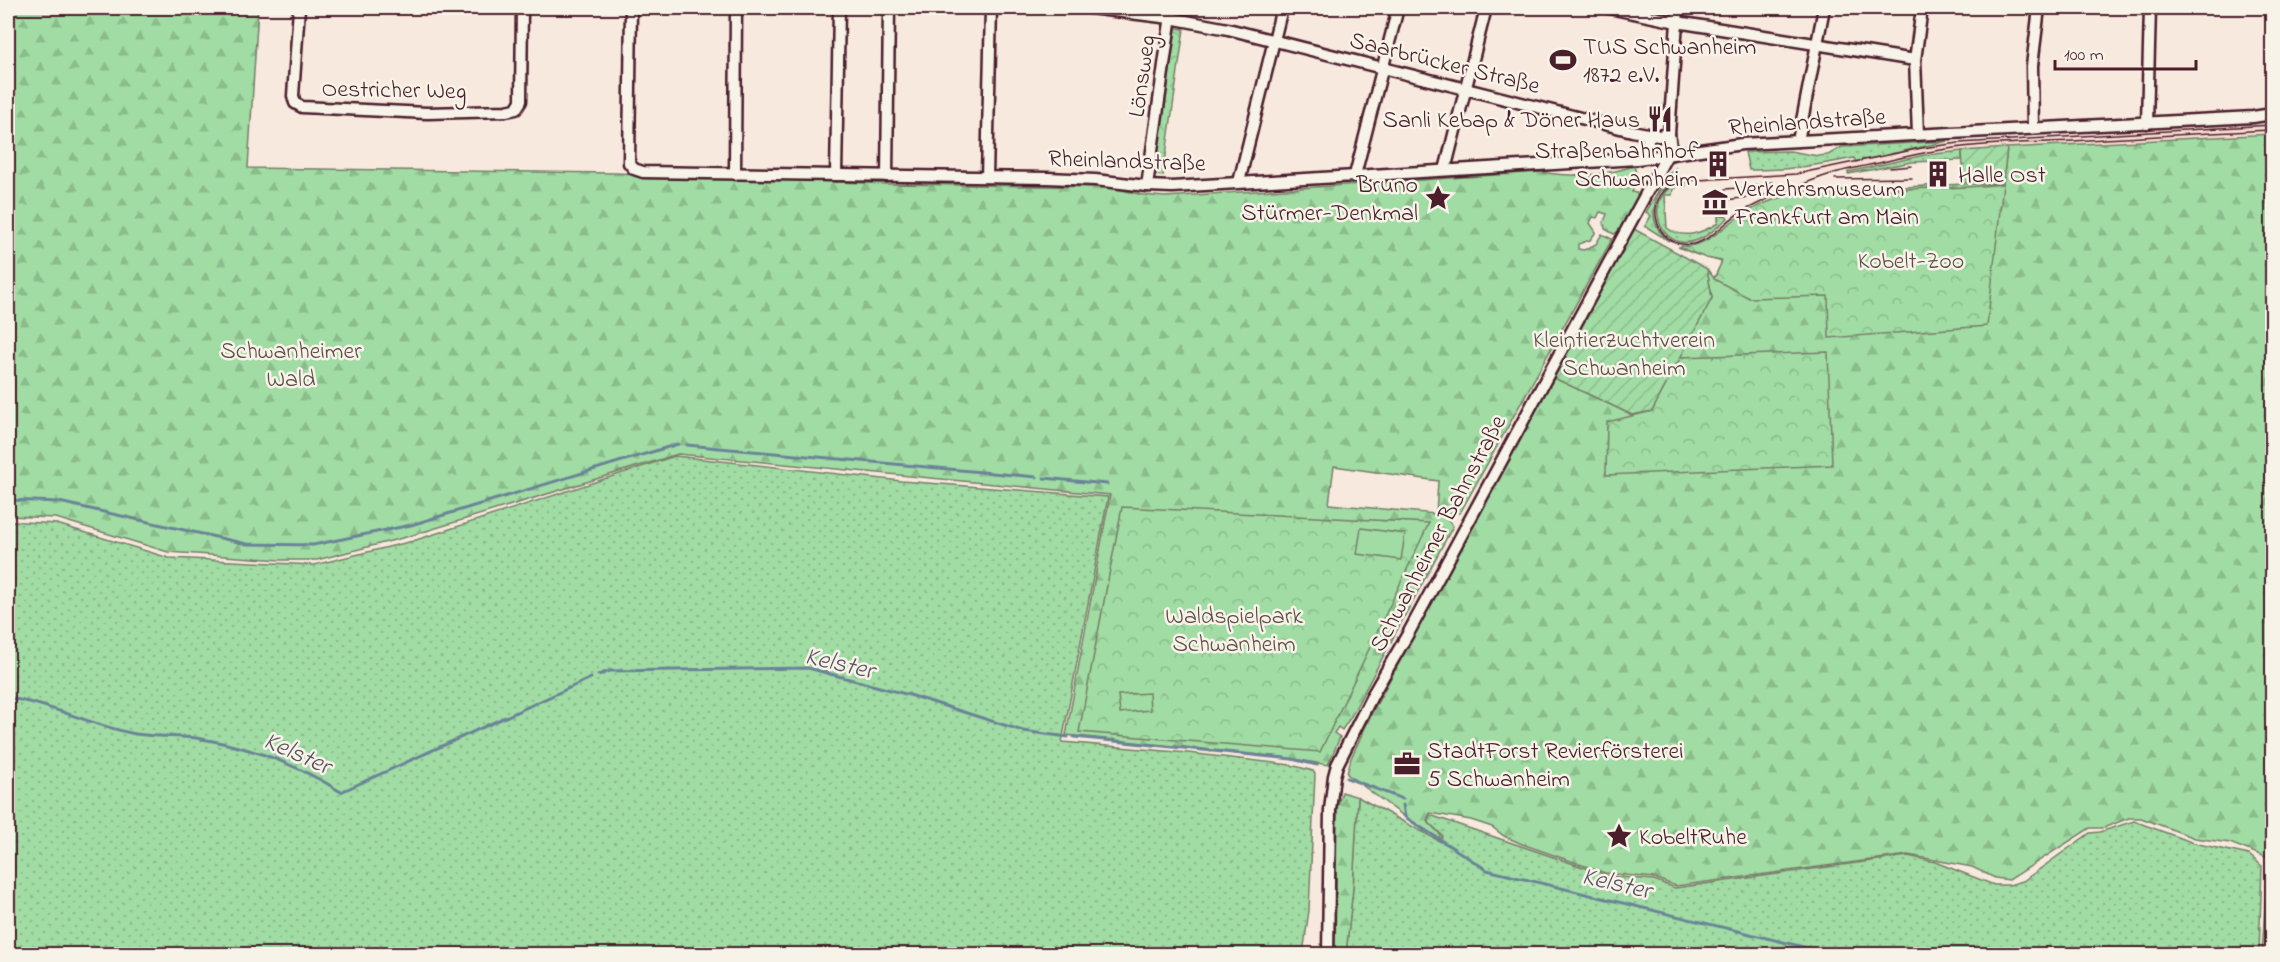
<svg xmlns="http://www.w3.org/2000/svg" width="2280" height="962" viewBox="0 0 2280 962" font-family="'Indie Flower',sans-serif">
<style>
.built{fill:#f9ddd2}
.grass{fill:url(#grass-dots);stroke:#757e67;stroke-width:1.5}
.forest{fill:url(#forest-firs);stroke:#757e67;stroke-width:1.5;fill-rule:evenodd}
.park{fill:url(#park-crowns);stroke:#757e67;stroke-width:1.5}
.garden{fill:url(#garden-furrows);stroke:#757e67;stroke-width:1.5}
.pitch{fill:#a0dca3;stroke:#757e67;stroke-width:1.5}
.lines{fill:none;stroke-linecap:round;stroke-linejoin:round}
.stream{stroke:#6a8498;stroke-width:3}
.minor-casing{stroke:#4a1f2b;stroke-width:15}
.minor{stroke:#f7f3e8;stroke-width:10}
.tram{stroke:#4a1f2b;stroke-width:1.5}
.labels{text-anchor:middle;stroke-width:5;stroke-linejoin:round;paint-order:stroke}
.poi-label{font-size:24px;fill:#4a1f2b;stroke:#f7f3e8;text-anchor:start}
.street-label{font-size:24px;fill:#4a1f2b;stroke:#f7f3e8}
.park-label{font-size:24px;fill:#604e49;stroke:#f7f3e8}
.water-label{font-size:26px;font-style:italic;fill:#5a5262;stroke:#f7f3e8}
</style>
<defs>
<pattern id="grass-dots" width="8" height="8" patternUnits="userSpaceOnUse" patternTransform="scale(1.5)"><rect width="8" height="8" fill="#a0dca3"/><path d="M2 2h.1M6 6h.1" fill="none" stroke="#8bbc8c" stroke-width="1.8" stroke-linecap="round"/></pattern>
<pattern id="forest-firs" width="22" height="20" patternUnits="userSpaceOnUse" patternTransform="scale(1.5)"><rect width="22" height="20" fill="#a0dca3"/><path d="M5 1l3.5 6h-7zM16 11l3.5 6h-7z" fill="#8bbc8c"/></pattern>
<pattern id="park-crowns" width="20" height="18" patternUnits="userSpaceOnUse" patternTransform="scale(1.5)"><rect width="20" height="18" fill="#a0dca3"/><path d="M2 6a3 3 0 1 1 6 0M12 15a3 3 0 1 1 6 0" fill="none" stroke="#8bbc8c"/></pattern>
<pattern id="garden-furrows" width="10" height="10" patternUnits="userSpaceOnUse" patternTransform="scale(1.5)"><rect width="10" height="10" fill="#a0dca3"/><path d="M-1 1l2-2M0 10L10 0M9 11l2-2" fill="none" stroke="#8bbc8c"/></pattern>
</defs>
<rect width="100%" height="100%" fill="#f8e9de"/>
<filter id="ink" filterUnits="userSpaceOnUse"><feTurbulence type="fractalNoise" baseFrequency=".0167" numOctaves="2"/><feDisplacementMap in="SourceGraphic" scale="12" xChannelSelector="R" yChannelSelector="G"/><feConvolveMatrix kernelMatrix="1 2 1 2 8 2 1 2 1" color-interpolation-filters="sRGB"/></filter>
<g filter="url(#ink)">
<!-- built -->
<g class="built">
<polygon points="2272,122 2272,134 1960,150 1925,155 1848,172 1846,168 1817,175 1817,173 1745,180 1747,175 1804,171 1856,162 1922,146 1948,143"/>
<polygon points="1739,176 1736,180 1681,183 1663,195 1660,200 1660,226 1676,240 1681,242 1702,238 1728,218 1731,222 1709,239 1693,246 1681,246 1669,241 1660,232 1655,221 1654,207 1658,195 1665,186 1683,178"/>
</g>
<!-- grass -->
<g class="grass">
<path d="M1948 141 1856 162 1854 158C1819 165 1784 171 1749 170L1745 152 1790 151 1818 156 1828 155 1842 147Z"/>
<polygon points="1962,151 1962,160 1912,162 1848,174 1848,172 1925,155"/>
<path d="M1686 182V186H1678L1673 189 1672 195H1665L1667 228C1684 240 1702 233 1718 223V216L1726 215 1728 218C1719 225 1709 236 1698 240 1657 256 1638 189 1686 182Z"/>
<path d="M1656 195H1658C1650 213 1654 229 1669 241L1645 226 1651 216 1646 212Z"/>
<polygon points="675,456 901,481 1108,497 1062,742 1188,753 1291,765 1313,771 1315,774 1309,910 1303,954 8,954 8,521 57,524 169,558 314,565 413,541"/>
<polygon points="1358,797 1441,842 1442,835 1428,822 1430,815 1609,876 1654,880 1675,888 1908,856 1935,862 1994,885 2009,885 2023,881 2090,833 2100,832 2134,821 2194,843 2249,855 2262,866 2259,954 1346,954 1353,888"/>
</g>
<!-- forest -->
<g class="forest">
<path d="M14 8H258L248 168 614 173 889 184 1109 187 1143 195 1165 197 1539 172C1575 177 1599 177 1634 166L1638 180 1632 192 1640 194 1620 230 1614 234 1605 229 1604 222 1607 214 1600 212 1597 218 1593 217 1590 223 1596 232 1590 240 1578 244V249L1584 250 1596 244 1602 234 1612 239 1460 513H1451L1448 519 1453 526 1350 718 1342 730 1338 727 1334 733 1340 737 1328 765 1282 757 1066 735 1110 495 678 454 410 536 317 560H281L168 552 56 518 8 516V14ZM1334 466 1438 481 1436 514 1329 504Z"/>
<polygon points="2272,134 2272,954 2262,954 2268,858 2230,843 2195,838 2141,818 2129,818 2103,828 2090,828 2009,880 1995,878 1972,867 1908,855 1676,886 1654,878 1605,873 1522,844 1504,836 1492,827 1471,820 1430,813 1427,821 1440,834 1440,838 1424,831 1347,774 1351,758 1372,713 1552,377 1632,415 1712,298 1707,269 1714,278 1722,262 1695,254 1678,247 1693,246 1704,242 1748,212 1780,198 1804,192 1964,184 2003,184 2007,148"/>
<polygon points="1675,168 1680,179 1671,183 1656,195 1669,173"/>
<polygon points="1342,792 1358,797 1353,888 1346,954 1335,954 1337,808"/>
</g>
<!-- park -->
<g class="park">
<polygon points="1176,28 1184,29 1163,176 1155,175"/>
<path d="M2003 184 1987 326 1829 338 1828 296 1749 298 1714 279 1722 261 1706 258 1681 248V246C1705 248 1719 230 1737 218 1751 209 1768 201 1783 197 1807 191 1832 191 1856 190 1905 188 1955 190 2003 184Z"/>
<polygon points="1828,352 1832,465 1606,475 1607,422 1652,411 1680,357"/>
<polygon points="1122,507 1429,523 1320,752 1079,732"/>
</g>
<!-- garden -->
<g class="garden">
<polygon points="2007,148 2003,184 1964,182 1962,151"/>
<polygon points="1632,228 1707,269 1712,298 1652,411 1632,415 1552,377"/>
</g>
<!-- pitch -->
<g class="pitch">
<polygon points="1361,528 1405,534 1401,560 1357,554"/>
<polygon points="1149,693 1150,710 1120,713 1118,695"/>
</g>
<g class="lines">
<!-- stream -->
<g class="stream">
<polyline points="687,445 1037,477"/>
<polyline points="1044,478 1107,484"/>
<polyline points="8,500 59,502 247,544 313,545 411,525 678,444"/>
<polyline points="598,675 610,671 808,668 913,696 1023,731 1068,737"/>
<path d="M8 698C52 704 92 726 136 734 155 737 176 736 196 738 247 746 297 764 341 792L591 678"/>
<polyline points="1074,737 1292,759 1317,765"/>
<polyline points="1347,778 1403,799"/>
<polyline points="1403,805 1405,817 1487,870 1812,949 1846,954"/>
</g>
<!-- minor casing -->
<g class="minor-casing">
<g id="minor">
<polyline points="299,8 293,96 295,103 302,107 427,113 506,111 516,109 521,101 522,8"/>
<polyline points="631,8 629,163 634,169 643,172 1047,178 1095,180 1147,186 1172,187 1637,159 1742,144 2253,117 2272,114"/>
<polyline points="1090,8 1170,18 1228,29 1632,131 1658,136 1669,134"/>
<polyline points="1609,8 1677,22 1915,60"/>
<polyline points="2147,123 2150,8"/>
<polyline points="2033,128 2032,66 2039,8"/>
<polyline points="1647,134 1650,158"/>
<polyline points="1918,134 1915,60 1922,8"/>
<polyline points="1798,141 1824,8"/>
<polyline points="1672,154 1669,134 1678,8"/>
<polyline points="1445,170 1486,8"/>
<polyline points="735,174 736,8"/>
<polyline points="836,175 839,8"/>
<polyline points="1355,175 1398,8"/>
<polyline points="887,176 889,8"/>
<polyline points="987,177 991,8"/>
<polyline points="1239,182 1282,8"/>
<polyline points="1147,186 1172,8"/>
<polyline points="1328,954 1330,810 1334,776 1337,765 1373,694 1409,632 1667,155"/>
</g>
</g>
<!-- minor -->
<use href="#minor" class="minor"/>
<!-- tram -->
<g class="tram">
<path d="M2272 125 1959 143 1922 148 1796 174 1682 181C1640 191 1652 250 1693 244 1710 241 1724 223 1738 214 1765 199 1805 182 1834 173 1849 169 1864 166 1879 163 1899 158 1920 153 1941 150 1984 143 2029 143 2073 141 2139 137 2206 133 2272 130"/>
<polyline points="1890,168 1912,166"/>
<polyline points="1835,179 1912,178"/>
<polyline points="1725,189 1751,187 1772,182"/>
<polyline points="1726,200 1765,195"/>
</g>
</g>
</g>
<!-- icons -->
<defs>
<g id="stadium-bare" transform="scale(2.07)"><path d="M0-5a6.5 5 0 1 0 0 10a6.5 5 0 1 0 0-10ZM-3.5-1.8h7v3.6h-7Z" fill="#4a1f2b" stroke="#f7f3e8" stroke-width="2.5" paint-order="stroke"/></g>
<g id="restaurant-bare" transform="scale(2.07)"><path d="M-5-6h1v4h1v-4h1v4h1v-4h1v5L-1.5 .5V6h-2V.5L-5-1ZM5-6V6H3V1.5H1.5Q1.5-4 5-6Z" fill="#4a1f2b" stroke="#f7f3e8" stroke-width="2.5" paint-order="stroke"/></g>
<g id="building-bare" transform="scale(2.07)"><path d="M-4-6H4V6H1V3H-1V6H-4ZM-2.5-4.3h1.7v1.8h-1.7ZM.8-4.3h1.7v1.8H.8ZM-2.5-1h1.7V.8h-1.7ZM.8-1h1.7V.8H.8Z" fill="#4a1f2b" stroke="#f7f3e8" stroke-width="2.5" paint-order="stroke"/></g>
<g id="sight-bare" transform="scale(2.07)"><path d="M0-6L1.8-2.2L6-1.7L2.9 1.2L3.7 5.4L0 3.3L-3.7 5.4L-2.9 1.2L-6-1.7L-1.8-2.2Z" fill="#4a1f2b" stroke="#f7f3e8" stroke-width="2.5" paint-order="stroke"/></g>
<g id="museum-bare" transform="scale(2.07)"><path d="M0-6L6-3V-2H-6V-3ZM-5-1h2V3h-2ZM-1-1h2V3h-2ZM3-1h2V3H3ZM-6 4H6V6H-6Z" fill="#4a1f2b" stroke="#f7f3e8" stroke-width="2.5" paint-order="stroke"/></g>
<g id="office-bare" transform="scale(2.07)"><path d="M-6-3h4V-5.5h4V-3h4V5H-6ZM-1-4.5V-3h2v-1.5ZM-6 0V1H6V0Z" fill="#4a1f2b" stroke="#f7f3e8" stroke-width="2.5" paint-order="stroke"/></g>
</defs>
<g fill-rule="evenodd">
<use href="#stadium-bare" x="1563" y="60"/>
<use href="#restaurant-bare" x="1660" y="119"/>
<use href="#building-bare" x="1718" y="164"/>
<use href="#building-bare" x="1938" y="174"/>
<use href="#sight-bare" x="1438" y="198"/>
<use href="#museum-bare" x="1715" y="202"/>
<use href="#office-bare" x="1407" y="764"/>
<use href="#sight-bare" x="1619" y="836"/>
</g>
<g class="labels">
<!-- poi labels -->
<g class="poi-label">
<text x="1583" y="54">TUS Schwanheim<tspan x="1583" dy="28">1872 e.V.</tspan></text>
<text x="1640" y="127" text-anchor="end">Sanli Kebap &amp; Döner Haus</text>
<text x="1698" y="158" text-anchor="end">Straßenbahnhof<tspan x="1698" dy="28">Schwanheim</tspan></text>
<text x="1958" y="182">Halle Ost</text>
<text x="1418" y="192" text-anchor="end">Bruno<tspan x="1418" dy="28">Stürmer-Denkmal</tspan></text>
<text x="1735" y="196">Verkehrsmuseum<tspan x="1735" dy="28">Frankfurt am Main</tspan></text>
<text x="1427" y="758">StadtForst Revierförsterei<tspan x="1427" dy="28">5 Schwanheim</tspan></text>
<text x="1639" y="844">KobeltRuhe</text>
</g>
<!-- street labels -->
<g class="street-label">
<text transform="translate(1445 62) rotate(14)" y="8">Saarbrücker Straße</text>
<text transform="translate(1141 76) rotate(-82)" y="8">Lönsweg</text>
<text transform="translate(394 89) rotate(1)" y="8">Oestricher Weg</text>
<text transform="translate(1807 121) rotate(-4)" y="8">Rheinlandstraße</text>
<text transform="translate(1127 160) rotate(2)" y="8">Rheinlandstraße</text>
<text transform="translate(1437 533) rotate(-62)" y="8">Schwanheimer Bahnstraße</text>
</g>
<!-- park labels -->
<g class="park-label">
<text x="1911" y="268">Kobelt-Zoo</text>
<text x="1624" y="347">Kleintierzuchtverein<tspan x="1624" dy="28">Schwanheim</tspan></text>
<text x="291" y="358">Schwanheimer<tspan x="291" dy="28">Wald</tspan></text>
<text x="1234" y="623">Waldspielpark<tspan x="1234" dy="28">Schwanheim</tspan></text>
</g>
<!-- water labels -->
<g class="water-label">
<text transform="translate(840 662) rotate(13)" y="9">Kelster</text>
<text transform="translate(298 752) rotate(24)" y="9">Kelster</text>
<text transform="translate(1617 882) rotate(13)" y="9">Kelster</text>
</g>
</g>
<!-- margin -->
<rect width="2280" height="962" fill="none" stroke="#f7f3e8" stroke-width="30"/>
<rect x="15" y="15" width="2250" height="932" fill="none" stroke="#4a1f2b" stroke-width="2" filter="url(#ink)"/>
<!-- scale -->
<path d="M2055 60v9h141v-9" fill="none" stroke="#4a1f2b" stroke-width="3"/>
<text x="2064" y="60" font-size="18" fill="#4a1f2b" stroke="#f7f3e8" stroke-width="4.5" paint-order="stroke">100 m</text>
</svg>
